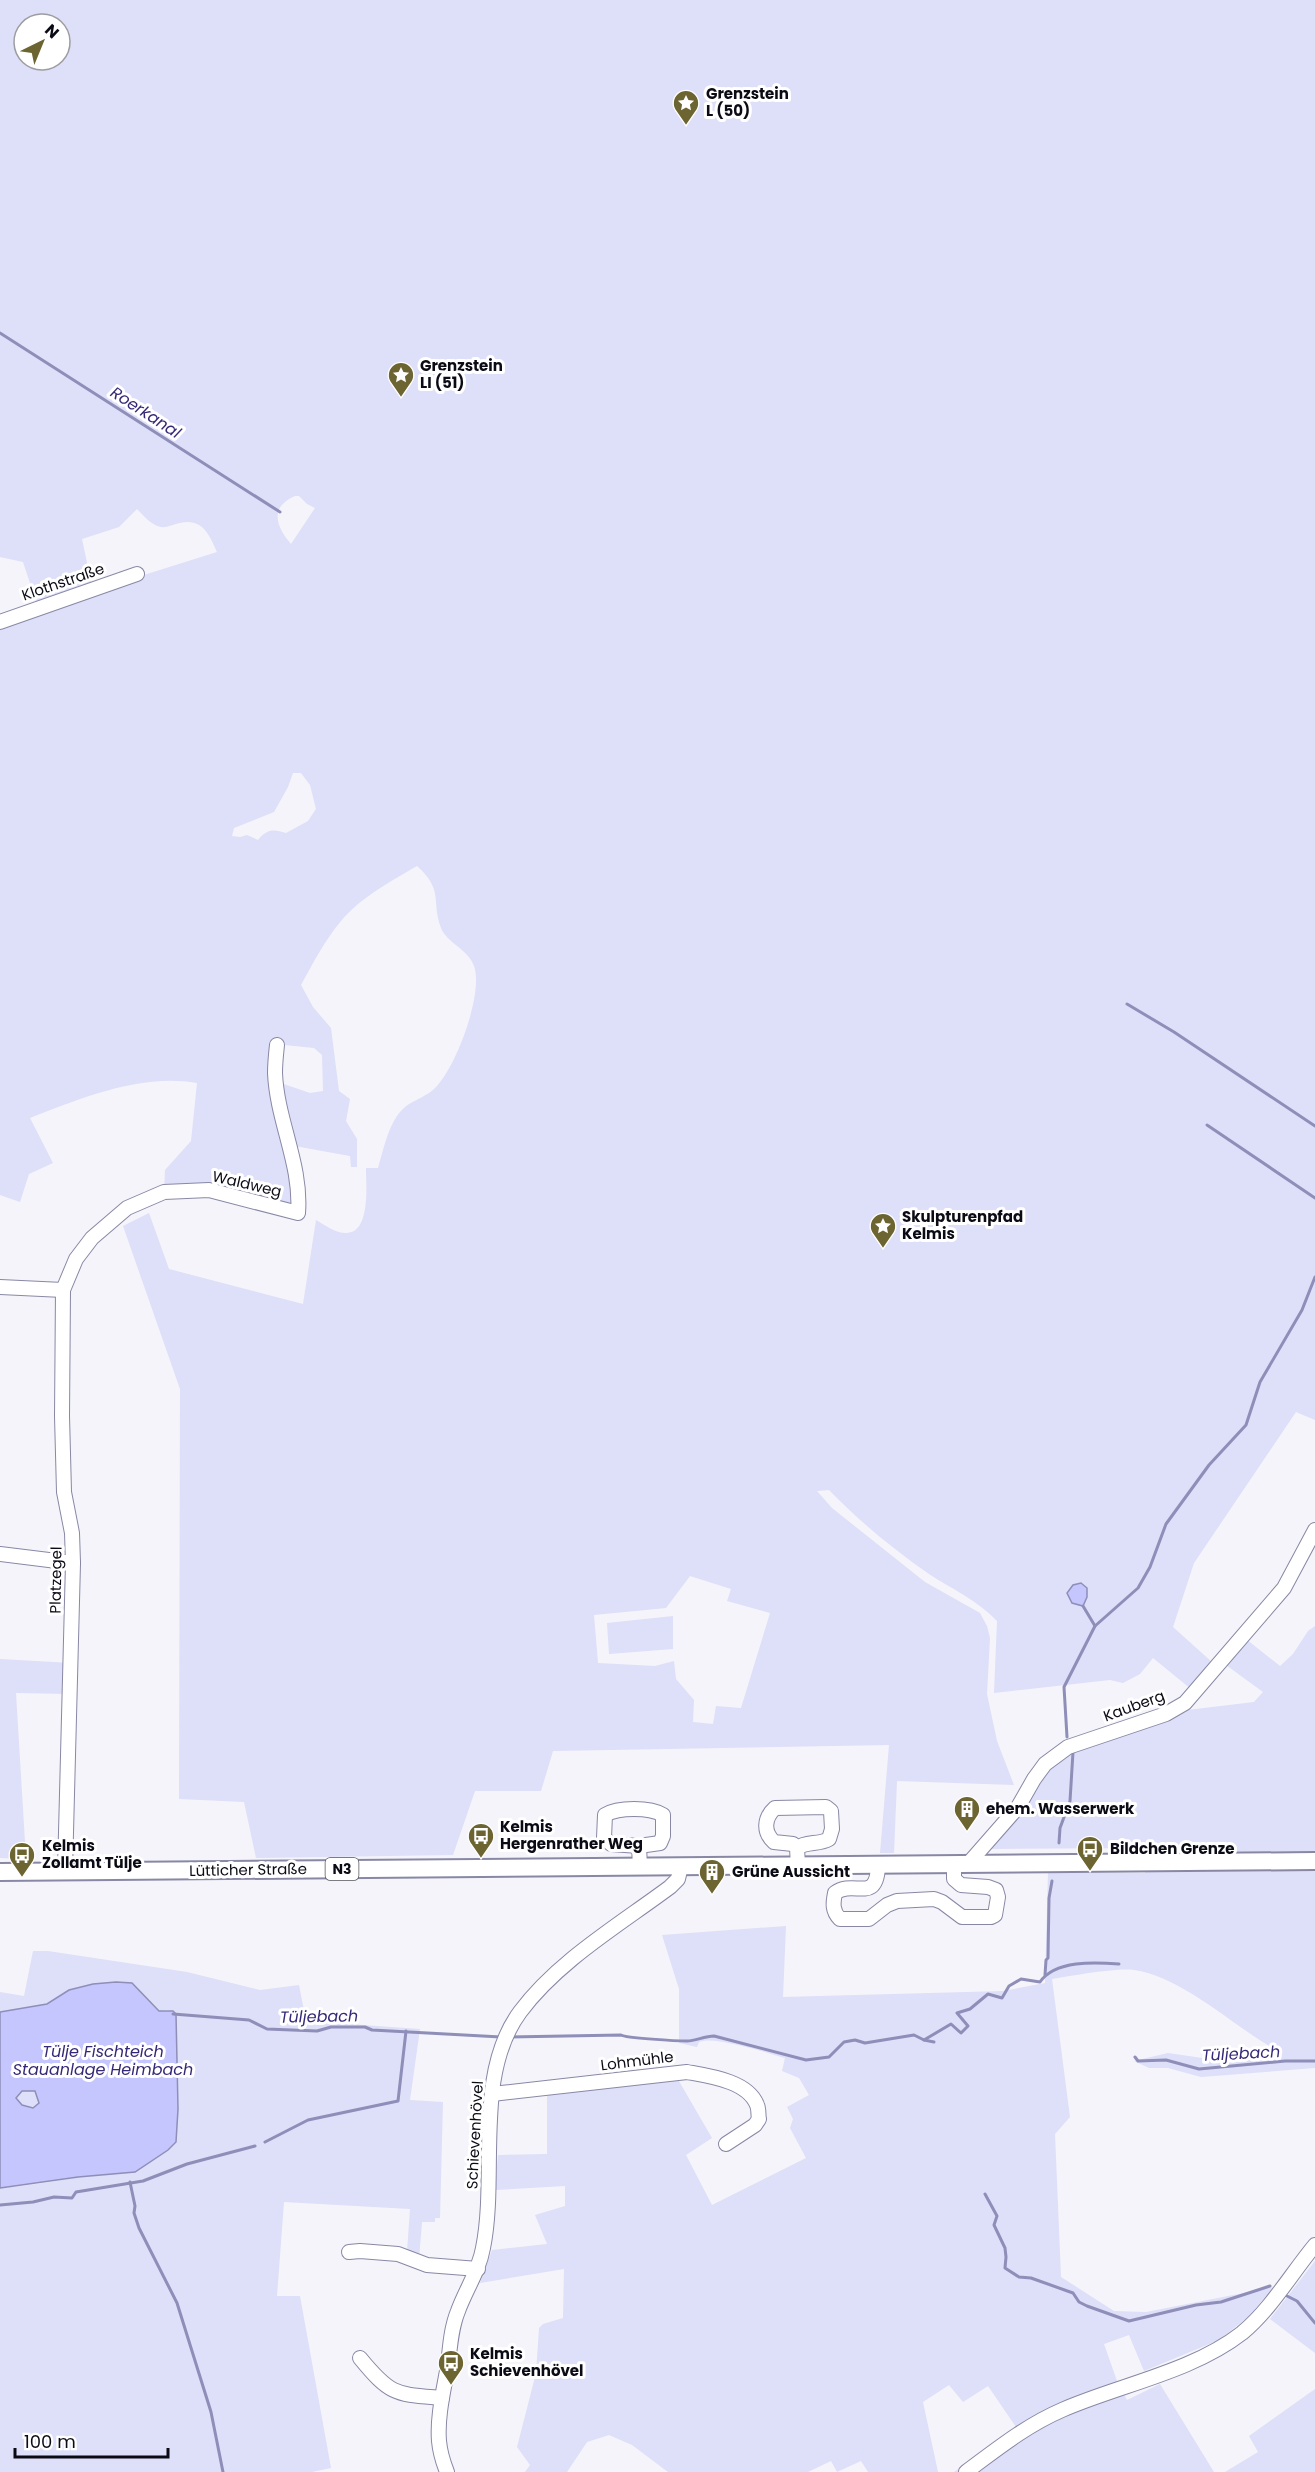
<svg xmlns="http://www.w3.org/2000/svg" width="1315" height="2472" viewBox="0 0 1315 2472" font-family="Poppins,sans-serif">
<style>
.green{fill:#dedff8;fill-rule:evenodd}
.water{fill:#c6c6ff;stroke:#8e8eb9;stroke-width:1.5;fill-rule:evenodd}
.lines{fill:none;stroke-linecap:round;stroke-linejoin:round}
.stream{stroke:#8e8eb9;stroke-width:3}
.minor-casing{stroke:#8888a5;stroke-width:16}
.major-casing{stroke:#8888a5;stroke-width:20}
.minor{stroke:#fff;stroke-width:14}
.major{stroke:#fff;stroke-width:16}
.labels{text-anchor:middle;stroke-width:6;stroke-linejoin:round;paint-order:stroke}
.shield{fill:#fff;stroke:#54545b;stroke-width:1.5}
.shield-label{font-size:14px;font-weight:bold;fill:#0b0b15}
.poi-label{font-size:15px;font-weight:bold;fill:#0b0b15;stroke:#fff;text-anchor:start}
.street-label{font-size:15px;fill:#0b0b15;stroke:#fff}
.water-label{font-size:16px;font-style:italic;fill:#352977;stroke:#fff}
</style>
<rect width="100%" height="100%" fill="#f4f4fa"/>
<!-- green -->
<g class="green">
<path d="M0 0H1315V1420L1296 1412 1194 1563 1173 1627 1213 1663 1191 1689 1153 1658 1140 1674 1123 1683 1110 1680 994 1693 997 1621C976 1599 953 1590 929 1574 893 1549 859 1521 829 1490L817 1491 832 1508 925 1582 980 1613 987 1626 990 1638 987 1694 997 1741 1014 1785 897 1781 894 1853H880L889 1745 553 1751 541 1791H475L453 1855 256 1858 244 1802 179 1799 180 1389 123 1226 149 1213 169 1269 303 1304 316 1220C325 1225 335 1233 346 1233 371 1234 366 1183 366 1168H378C383 1151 387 1131 397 1116 408 1100 422 1100 434 1089 455 1070 484 994 474 966 468 949 447 943 441 928 431 900 444 890 417 866 391 881 360 898 341 921 325 940 313 963 301 985L313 1007 331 1028 339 1091 350 1099 346 1121 357 1139V1167H351L350 1156 289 1145 298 1213 209 1190 164 1192 165 1170 191 1141 197 1083C142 1073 81 1098 30 1118L53 1163 29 1174 20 1202 0 1195V626L39 610 23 562 0 557ZM24 24H60V60H24ZM295 496H299L307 504 315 508 291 544C276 527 269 507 295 496ZM137 509C144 516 151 525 161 527 166 528 174 524 180 523 202 518 209 534 217 552L93 591 82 539 119 527ZM293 773H301L310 785 316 809 308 821 286 833C273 829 267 829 258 840L247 835 240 837 232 836 234 828 274 812 288 787ZM275 1044 314 1048 322 1055 323 1091 310 1093 275 1081ZM690 1576 731 1589 727 1601 770 1613 741 1708 716 1706 713 1724 693 1722 694 1700 676 1679 674 1661 655 1666 598 1663 594 1615 666 1608Z"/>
<polygon points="673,1616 673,1649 609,1654 607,1623"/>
<path d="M1315 1626V2068L1201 2077 1168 2068H1149L1134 2061 1168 2053 1223 2061 1277 2056 1278 2051C1234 2027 1183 1977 1134 1970 1120 1967 1068 1976 1052 1979L1070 2117 1055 2134 1061 2277 1114 2311 1146 2312 1274 2287 1248 2317 1219 2340 1144 2371 1129 2335 1104 2344 1117 2381 1127 2400 1160 2384 1214 2472H954L1016 2427 988 2386 963 2402 949 2385 923 2402 938 2472H868L861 2461 837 2472 831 2461 808 2472H668L632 2445 609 2435 587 2442 567 2472H525L530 2465 517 2447 536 2373 539 2328 543 2324 563 2318 564 2269 480 2283 492 2250 547 2244 535 2215 565 2206V2186L495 2190 498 2155 547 2154V2091L676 2076 712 2138 686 2155 712 2205 806 2158 790 2128 793 2119 787 2107 809 2095 799 2078 782 2071 785 2058C768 2053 713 2035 699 2042L697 2047 679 2043V1989L662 1935 786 1926 783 1997 1003 1991 1045 1983 1048 1872 1145 1873 1150 1848 991 1849 1021 1808 1036 1781 1071 1750 1179 1711 1254 1702 1263 1692 1226 1665 1246 1639 1280 1666 1293 1654 1308 1631Z"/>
<polygon points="0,1659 71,1663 70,1694 16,1693 26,1859 0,1858"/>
<path d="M33 1951H48L187 1972 260 1990 299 1985 306 2021 420 2029 410 2100 443 2102 440 2218H435V2222H422L419 2259 407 2252 410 2209 284 2202 277 2296H300L331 2468 312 2472H0V2188C30 2186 163 2168 175 2142 177 2138 176 2129 177 2124 179 2087 175 2051 176 2014L168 2010 160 2011 132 1983 93 1984 69 1990 47 2004 0 2012V1992L24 1996Z"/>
<polygon points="22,2091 35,2091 39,2103 33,2108 22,2105 16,2098"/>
<polygon points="1315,2261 1315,2353 1270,2319"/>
<polygon points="1315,2389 1315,2472 1225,2472 1258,2452 1249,2436"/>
</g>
<!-- water -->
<g class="water">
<polygon points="1081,1583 1087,1588 1087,1597 1083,1606 1072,1603 1067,1593 1073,1585"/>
<path d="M116 1982 132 1983 159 2011H173L176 2014 178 2109 176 2142 168 2150 135 2172 78 2177 0 2188V2012L47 2004 69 1990 93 1984ZM22 2091H35L39 2103 33 2108 22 2105 16 2098Z"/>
</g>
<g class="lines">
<!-- stream -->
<g class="stream">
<polyline points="0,333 280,512"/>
<polyline points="1127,1004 1174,1032 1315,1126"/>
<polyline points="1207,1125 1315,1198"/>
<polyline points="1083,1606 1095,1626"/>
<polyline points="1067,1737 1064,1687 1095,1626 1138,1588 1150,1567 1166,1524 1209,1465 1246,1425 1260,1382 1302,1310 1315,1277"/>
<polyline points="1059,1843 1060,1828 1070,1801 1073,1752"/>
<polyline points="1045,1975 1046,1960 1048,1958 1049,1898 1052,1881"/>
<polyline points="173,2014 249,2020 267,2029 317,2031 331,2027 365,2027 372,2030 501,2037"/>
<path d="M509 2037 621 2035C626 2038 677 2041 687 2041 696 2041 704 2036 714 2036L806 2060 829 2057 844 2042 855 2040 865 2043 914 2035 924 2040 951 2024 961 2033 968 2026 957 2013 970 2009 988 1994 1002 1998 1009 1986 1021 1979 1040 1982C1055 1960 1095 1962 1119 1964"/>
<polyline points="924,2040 934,2042"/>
<polyline points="1135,2057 1138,2061 1166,2060 1199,2069 1285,2061 1315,2061"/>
<polyline points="265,2142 308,2120 398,2101 406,2031"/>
<polyline points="130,2182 135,2206 134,2213 139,2228 177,2303 211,2412 223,2472"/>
<polyline points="985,2194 997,2216 994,2225 1005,2248 1006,2257 1005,2268 1019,2277 1031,2278 1073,2293 1079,2302 1087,2306 1129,2321 1196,2305 1221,2302 1270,2286"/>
<polyline points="0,2205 33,2202 54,2197 72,2198 76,2192 143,2181 187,2164 255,2146"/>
<polyline points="1285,2295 1297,2301 1315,2323"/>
</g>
<!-- minor casing -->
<g class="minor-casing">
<g id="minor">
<polyline points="0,622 137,574"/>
<polyline points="0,1287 63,1290"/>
<polyline points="0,1554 73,1563"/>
<path d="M639 1846 611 1844 604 1838 605 1815C618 1807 650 1807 663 1815V1836L660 1843 639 1846 640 1867"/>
<path d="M797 1848C806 1841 819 1845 829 1839L832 1829 831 1811 826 1807 775 1808C764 1818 763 1832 774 1842L793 1844 797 1848 798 1866"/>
<polyline points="968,1864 1018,1807 1034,1779 1045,1764 1068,1747 1166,1714 1185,1703 1284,1588 1315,1530"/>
<path d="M878 1867C876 1904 854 1879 835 1893 833 1903 832 1911 840 1919H869L887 1905 897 1901 934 1899 942 1902 962 1917H991L995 1915 998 1897 996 1890 988 1887 961 1885 954 1879V1865"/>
<path d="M65 1871 73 1563 72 1533 64 1492 62 1416 63 1290 76 1259 92 1238 127 1208 164 1192 209 1190 298 1213C302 1165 277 1121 275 1073 275 1064 276 1054 277 1045"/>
<path d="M492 2094 687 2072C709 2076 748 2081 757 2105 759 2109 758 2115 759 2119L755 2125 726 2144"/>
<polyline points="349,2252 360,2251 398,2254 427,2265 478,2269"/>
<path d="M360 2358C391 2396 396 2394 442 2398"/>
<path d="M447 2472C443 2462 440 2452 439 2441 437 2416 444 2389 448 2365 450 2347 451 2328 458 2311 466 2289 479 2271 483 2248 498 2174 473 2076 520 2012 558 1961 619 1925 670 1887L678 1879 681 1866"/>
<path d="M966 2472C997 2449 1027 2425 1062 2410 1119 2385 1192 2372 1242 2333 1271 2309 1291 2274 1315 2245"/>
</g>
</g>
<!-- major casing -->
<g class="major-casing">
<polyline id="major" points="0,1872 1315,1861"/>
</g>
<!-- minor -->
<use href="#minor" class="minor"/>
<!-- major -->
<use href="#major" class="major"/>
</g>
<!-- icons -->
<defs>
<g id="sight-pin" transform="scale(1.35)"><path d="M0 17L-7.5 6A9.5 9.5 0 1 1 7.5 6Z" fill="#6c6531" stroke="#fff"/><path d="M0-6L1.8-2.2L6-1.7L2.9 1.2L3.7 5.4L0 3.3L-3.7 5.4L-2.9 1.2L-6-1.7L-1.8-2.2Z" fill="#fff"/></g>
<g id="building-pin" transform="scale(1.35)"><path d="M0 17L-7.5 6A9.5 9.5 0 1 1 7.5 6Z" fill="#6c6531" stroke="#fff"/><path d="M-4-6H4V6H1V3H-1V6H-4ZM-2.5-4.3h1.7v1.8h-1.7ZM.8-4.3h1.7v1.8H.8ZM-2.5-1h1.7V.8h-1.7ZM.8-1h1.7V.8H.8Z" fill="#fff"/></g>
<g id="bus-pin" transform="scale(1.35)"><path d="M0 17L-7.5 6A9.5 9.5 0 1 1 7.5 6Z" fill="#6c6531" stroke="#fff"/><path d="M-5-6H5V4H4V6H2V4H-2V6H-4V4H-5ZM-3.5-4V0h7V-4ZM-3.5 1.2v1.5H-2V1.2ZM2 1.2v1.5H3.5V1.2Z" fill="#fff"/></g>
</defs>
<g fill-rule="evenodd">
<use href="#sight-pin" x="686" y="103"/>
<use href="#sight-pin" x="401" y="375"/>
<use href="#sight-pin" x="883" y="1226"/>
<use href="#building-pin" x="967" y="1809"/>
<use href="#bus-pin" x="481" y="1836"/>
<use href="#bus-pin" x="1090" y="1849"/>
<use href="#bus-pin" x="22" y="1855"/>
<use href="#building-pin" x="712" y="1872"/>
<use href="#bus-pin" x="451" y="2363"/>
</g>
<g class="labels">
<!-- shield labels -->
<rect class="shield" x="325.5" y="1858" width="33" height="22" rx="4.5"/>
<g class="shield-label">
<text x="342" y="1874">N3</text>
</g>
<!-- poi labels -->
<g class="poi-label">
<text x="706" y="99">Grenzstein<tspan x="706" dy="17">L (50)</tspan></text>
<text x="420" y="371">Grenzstein<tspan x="420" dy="17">LI (51)</tspan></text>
<text x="902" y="1222">Skulpturenpfad<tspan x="902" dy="17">Kelmis</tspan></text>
<text x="986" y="1814">ehem. Wasserwerk</text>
<text x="500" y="1832">Kelmis<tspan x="500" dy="17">Hergenrather Weg</tspan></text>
<text x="42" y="1851">Kelmis<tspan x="42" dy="17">Zollamt Tülje</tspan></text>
<text x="1110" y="1854">Bildchen Grenze</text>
<text x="732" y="1877">Grüne Aussicht</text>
<text x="470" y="2359">Kelmis<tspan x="470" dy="17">Schievenhövel</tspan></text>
</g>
<!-- street labels -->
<g class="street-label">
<text transform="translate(63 582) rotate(-19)" y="5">Klothstraße</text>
<text transform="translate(247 1184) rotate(13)" y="5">Waldweg</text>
<text transform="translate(56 1580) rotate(-89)" y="5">Platzegel</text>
<text transform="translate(1134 1706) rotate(-20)" y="5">Kauberg</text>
<text transform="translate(248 1870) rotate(-1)" y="5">Lütticher Straße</text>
<text transform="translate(637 2061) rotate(-7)" y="5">Lohmühle</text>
<text transform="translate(475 2135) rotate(-87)" y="5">Schievenhövel</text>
</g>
<!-- water labels -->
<g class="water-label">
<text transform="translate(146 412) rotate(33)" y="6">Roerkanal</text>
<text transform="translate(319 2016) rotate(-1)" y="6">Tüljebach</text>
<text x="103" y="2057">Tülje Fischteich<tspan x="103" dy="18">Stauanlage Heimbach</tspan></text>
<text transform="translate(1241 2053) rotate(-3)" y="6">Tüljebach</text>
</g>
</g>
<!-- north arrow -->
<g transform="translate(42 42) rotate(43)"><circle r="28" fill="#ffffff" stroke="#9d9da1" stroke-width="1.5"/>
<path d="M0-4.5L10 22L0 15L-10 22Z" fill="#6c6531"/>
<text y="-9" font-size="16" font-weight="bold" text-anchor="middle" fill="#0b0b15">N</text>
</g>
<!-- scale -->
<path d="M15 2448v9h153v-9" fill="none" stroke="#0b0b15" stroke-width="3"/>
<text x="24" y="2448" font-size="18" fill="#0b0b15" stroke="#ffffff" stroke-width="4.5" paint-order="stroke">100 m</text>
</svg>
